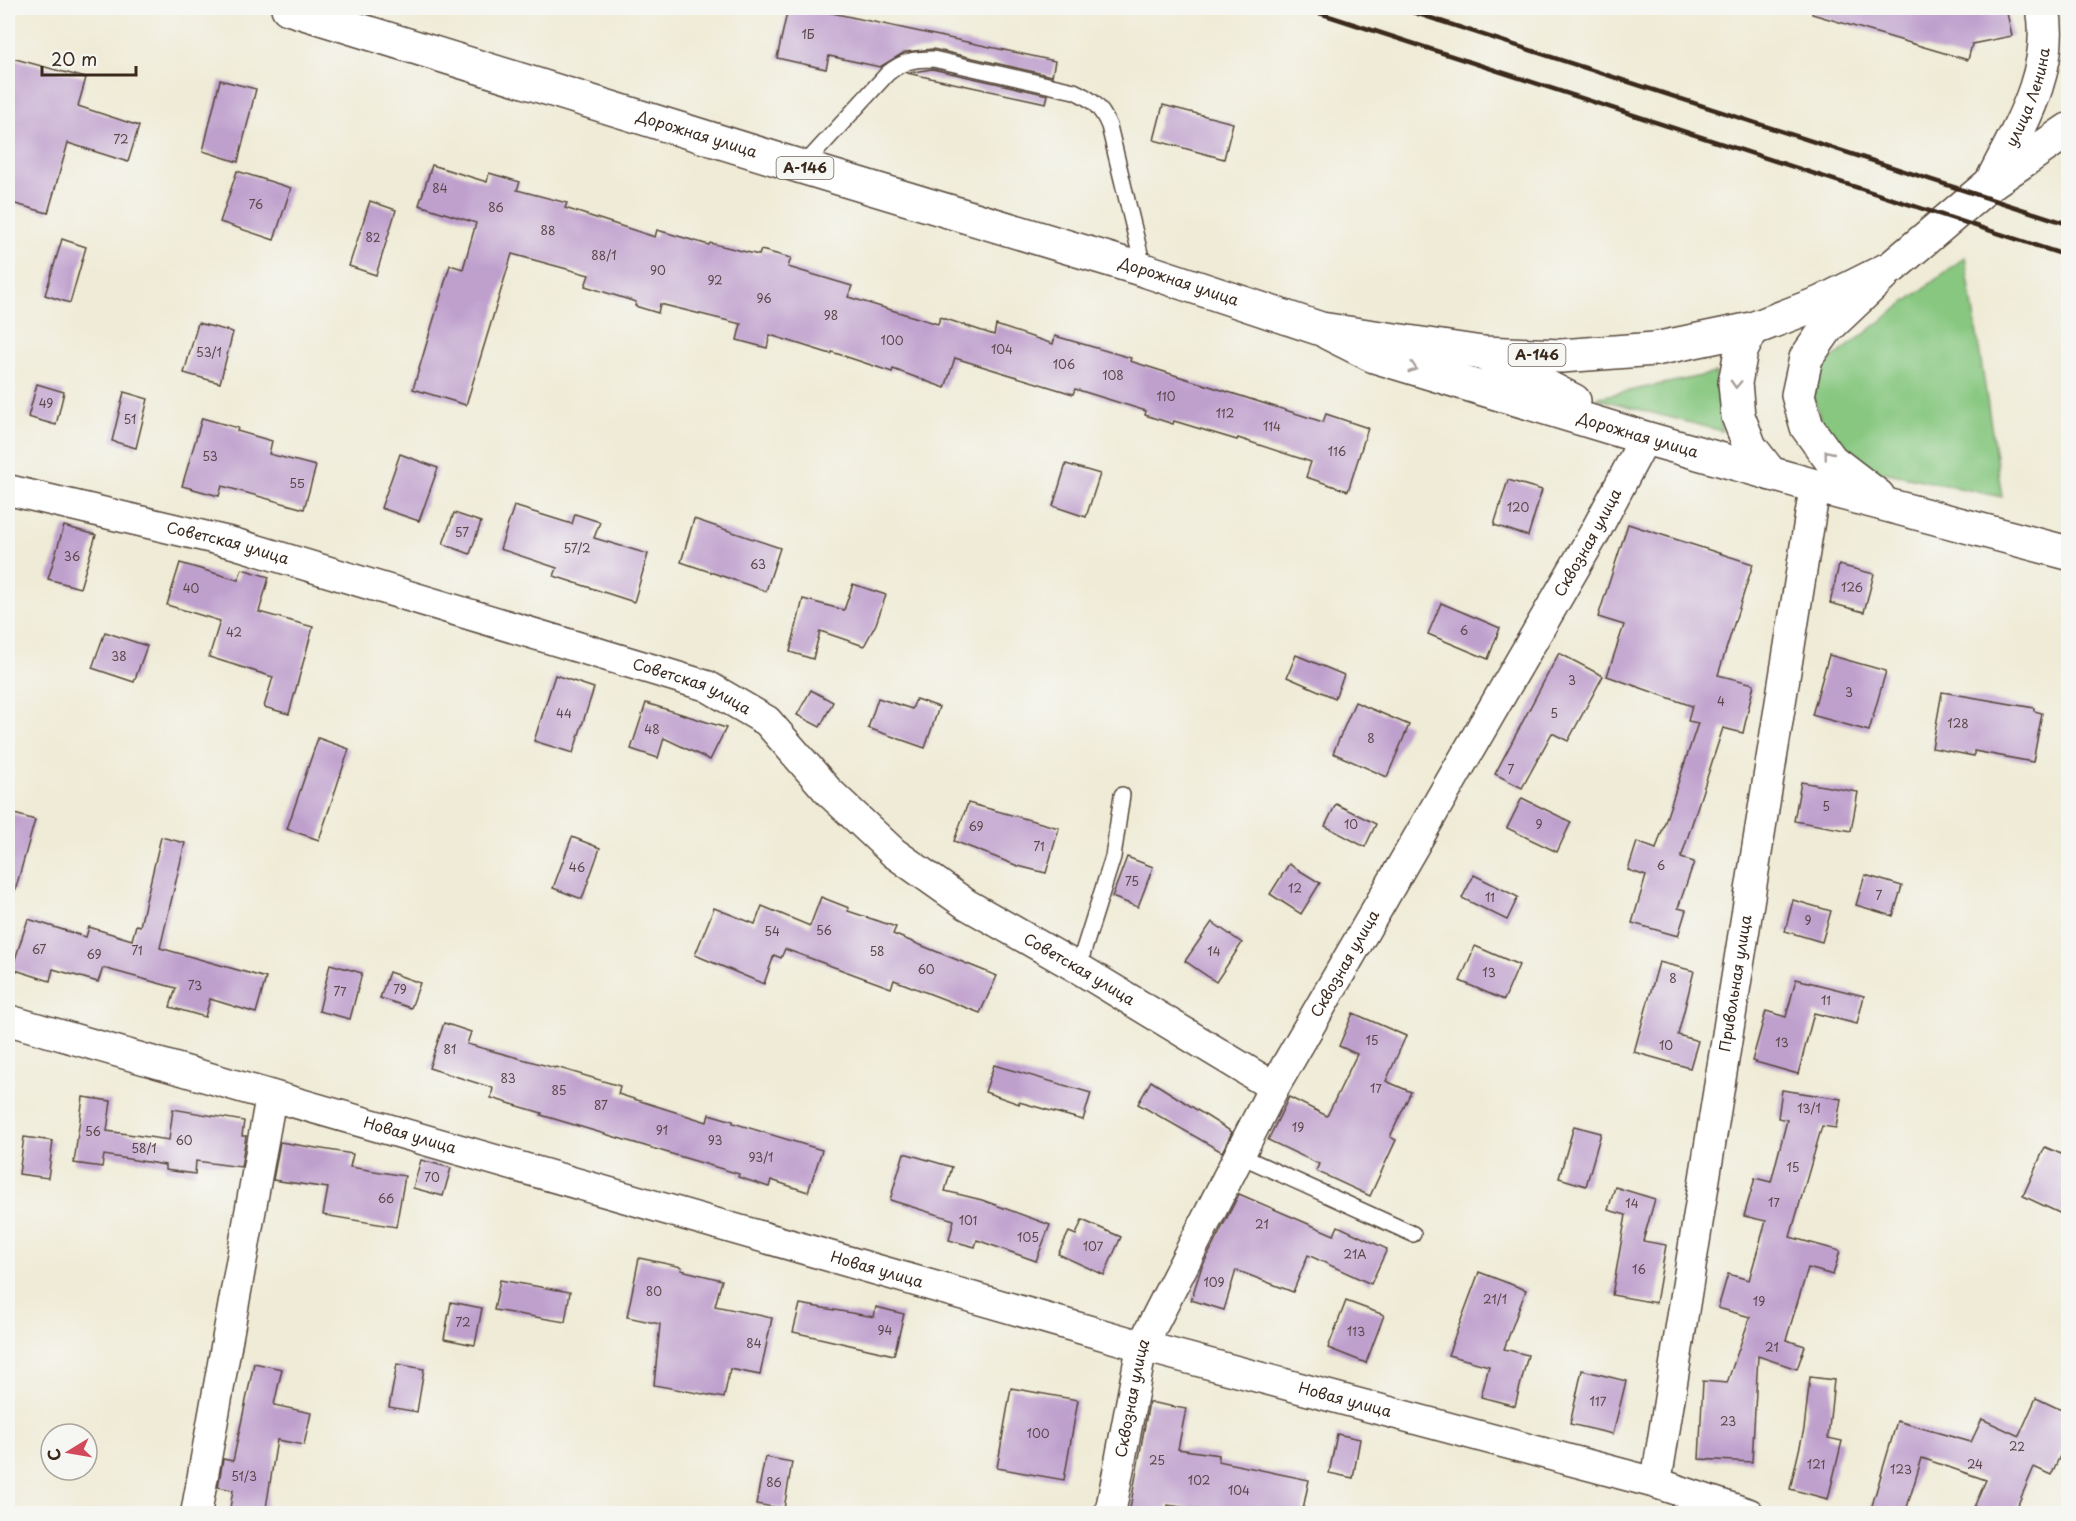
<svg xmlns="http://www.w3.org/2000/svg" width="2076" height="1521" viewBox="0 0 2076 1521" font-family="'Playpen Sans',sans-serif">
<style>
.green{fill:#87c780;stroke:#61784f;stroke-width:1.5}
.building{fill:#bfa0cd}
.lines{fill:none;stroke-linecap:round;stroke-linejoin:round}
.service-casing{stroke:#56473a;stroke-width:18}
.minor-casing{stroke:#56473a;stroke-width:33}
.tertiary-casing{stroke:#56473a;stroke-width:36}
.secondary-casing{stroke:#56473a;stroke-width:36}
.primary-casing{stroke:#56473a;stroke-width:36}
.service{stroke:#fff;stroke-width:15}
.minor{stroke:#fff;stroke-width:30}
.tertiary{stroke:#fff;stroke-width:33}
.secondary{stroke:#fff;stroke-width:33}
.primary{stroke:#fff;stroke-width:33}
.rail{stroke:#3b2a1e;stroke-width:4.5}
.oneway{stroke:#a79f9a}
.labels{text-anchor:middle;stroke-width:5;stroke-linejoin:round;paint-order:stroke}
.number-label{font-size:12px;fill:#5c484a}
.shield{fill:#f6f6f2;stroke:#73675e;stroke-width:1.5}
.shield-label{font-size:14px;font-weight:bold;fill:#3b2a1e}
.street-label{font-size:15px;fill:#3b2a1e;stroke:#f6f6f2}
</style>
<rect width="100%" height="100%" fill="#f6f6f2"/>
<filter id="ink" filterUnits="userSpaceOnUse"><feTurbulence type="fractalNoise" baseFrequency=".0167" numOctaves="2"/><feDisplacementMap in="SourceGraphic" scale="12" xChannelSelector="R" yChannelSelector="G"/><feConvolveMatrix kernelMatrix="1 2 1 2 8 2 1 2 1" color-interpolation-filters="sRGB"/></filter>
<filter id="wash" filterUnits="userSpaceOnUse"><feTurbulence type="fractalNoise" baseFrequency=".008" numOctaves="4" result="noise"/><feDisplacementMap in="SourceGraphic" scale="24" xChannelSelector="R" yChannelSelector="G"/><feGaussianBlur stdDeviation="1.35" result="paint"/><feColorMatrix in="noise" values="0 0 0 0 0 0 0 0 0 0 0 0 0 0 0 0 0 1.4 0 .05"/><feComposite in="paint" operator="in"/></filter>
<g filter="url(#wash)">
<rect width="100%" height="100%" fill="#efebd6"/>
<!-- green -->
<g class="green">
<polygon points="1965,257 2002,497 1874,470 1845,458 1824,433 1813,394 1825,364"/>
<polygon points="1716,373 1722,431 1595,398"/>
</g>
<g id="blocks">
<!-- building -->
<g class="building">
<polygon points="788,8 809,8 1055,61 1052,76 933,49 905,52 880,67 829,56 826,69 777,58"/>
<polygon points="1813,8 2006,8 2012,36 1972,44 1968,60 1812,14"/>
<polygon points="8,57 86,78 78,106 139,126 128,162 68,143 48,213 8,202"/>
<polygon points="932,69 1048,95 1046,103 907,73"/>
<polygon points="220,80 256,89 238,162 203,151"/>
<polygon points="1163,105 1233,123 1224,159 1154,140"/>
<polygon points="432,165 487,182 489,173 520,182 517,190 567,203 565,208 655,237 657,230 709,245 710,243 759,255 761,250 791,258 788,267 852,286 848,297 938,324 940,317 994,335 996,325 1053,344 1055,336 1131,358 1130,361 1323,422 1326,414 1368,428 1348,491 1306,477 1311,462 1238,438 1237,440 1174,421 1173,424 1145,415 1146,411 1075,389 1073,394 955,358 945,388 893,369 892,372 832,352 831,354 770,335 767,348 737,340 741,324 660,304 658,313 635,306 636,302 585,286 589,275 512,254 466,405 413,389 450,265 463,269 476,223 419,205"/>
<polygon points="237,171 291,188 274,240 220,222"/>
<polygon points="370,201 396,210 376,275 349,266"/>
<polygon points="62,239 86,247 70,303 45,295"/>
<polygon points="198,323 233,332 220,383 184,373"/>
<polygon points="37,384 64,392 56,425 28,417"/>
<polygon points="124,392 148,399 136,448 112,441"/>
<polygon points="202,418 238,428 237,431 272,441 269,454 316,466 304,509 222,486 219,496 182,486"/>
<polygon points="400,454 438,468 419,521 381,508"/>
<polygon points="1066,464 1100,474 1086,517 1053,506"/>
<polygon points="1508,480 1542,490 1528,536 1494,525"/>
<polygon points="514,506 572,524 575,514 600,522 594,538 648,554 634,602 554,576 557,568 500,549"/>
<polygon points="454,513 481,522 470,554 443,544"/>
<polygon points="694,519 780,548 766,591 681,562"/>
<polygon points="1628,524 1753,564 1718,675 1754,684 1743,733 1723,728 1681,858 1694,862 1678,908 1686,910 1678,936 1632,923 1646,876 1628,870 1637,842 1656,849 1698,723 1688,721 1692,706 1607,676 1624,625 1598,617"/>
<polygon points="64,526 96,535 80,588 48,579"/>
<polygon points="180,563 238,580 242,569 269,577 259,612 313,627 289,714 264,707 273,677 209,657 220,621 167,605"/>
<polygon points="1839,565 1874,574 1864,612 1830,603"/>
<polygon points="853,584 886,595 876,624 864,646 820,631 813,659 790,652 803,599 844,610"/>
<polygon points="1441,603 1500,628 1488,659 1428,634"/>
<polygon points="105,632 147,646 134,682 92,668"/>
<polygon points="1559,653 1603,676 1568,741 1552,733 1522,788 1495,774"/>
<polygon points="1296,655 1344,675 1335,698 1287,677"/>
<polygon points="1829,655 1886,671 1869,731 1812,715"/>
<polygon points="555,675 594,688 573,753 534,741"/>
<polygon points="811,690 833,702 820,727 797,715"/>
<polygon points="1942,692 2034,708 2034,711 2042,713 2033,762 1974,751 1974,756 1932,748"/>
<polygon points="878,698 912,709 916,699 939,707 925,748 868,728"/>
<polygon points="1355,702 1409,725 1387,777 1333,753"/>
<polygon points="646,703 726,728 710,760 664,738 658,758 631,749"/>
<polygon points="318,738 349,749 319,840 287,829"/>
<polygon points="1801,782 1858,792 1851,831 1794,821"/>
<polygon points="1522,798 1571,822 1557,852 1507,828"/>
<polygon points="968,803 1059,828 1046,873 1018,866 954,841"/>
<polygon points="1336,804 1376,824 1365,847 1325,826"/>
<polygon points="8,812 35,820 15,891 8,890"/>
<polygon points="161,837 185,843 160,948 266,978 256,1013 210,999 205,1017 170,1007 176,988 103,968 98,982 53,969 50,981 12,969 28,919 86,937 89,927 132,940 136,925 140,926"/>
<polygon points="572,837 600,848 582,899 553,888"/>
<polygon points="1127,857 1153,867 1138,907 1112,897"/>
<polygon points="1289,864 1320,883 1301,914 1270,894"/>
<polygon points="1474,875 1518,897 1507,920 1462,898"/>
<polygon points="1865,875 1902,886 1893,916 1856,905"/>
<polygon points="821,897 849,908 848,911 896,927 893,934 997,976 980,1013 894,980 891,988 785,949 781,958 774,955 764,984 695,955 714,908 755,924 762,906 810,926"/>
<polygon points="1793,900 1831,911 1822,942 1785,931"/>
<polygon points="1212,922 1242,943 1216,982 1185,961"/>
<polygon points="1475,946 1519,965 1504,1000 1460,981"/>
<polygon points="1659,962 1694,971 1678,1035 1698,1041 1690,1068 1634,1052"/>
<polygon points="330,964 362,973 350,1019 319,1011"/>
<polygon points="389,972 420,983 411,1008 380,998"/>
<polygon points="1796,979 1864,996 1857,1024 1814,1013 1798,1074 1752,1061 1766,1011 1786,1017"/>
<polygon points="1353,1013 1406,1036 1386,1081 1411,1092 1390,1137 1396,1140 1370,1196 1316,1171 1319,1164 1268,1140 1289,1097 1327,1116 1357,1054 1339,1046"/>
<polygon points="444,1023 471,1032 467,1044 555,1068 556,1067 620,1086 618,1094 707,1122 709,1114 733,1121 733,1123 822,1150 808,1192 771,1180 769,1187 738,1177 739,1174 541,1115 542,1113 491,1098 493,1088 429,1068"/>
<polygon points="994,1065 1091,1093 1083,1120 1019,1102 1019,1104 985,1092"/>
<polygon points="1151,1081 1232,1132 1222,1152 1138,1104"/>
<polygon points="1782,1090 1841,1099 1836,1128 1822,1126 1790,1237 1840,1251 1833,1275 1808,1268 1786,1340 1805,1346 1797,1369 1758,1356 1752,1462 1699,1459 1703,1381 1727,1383 1750,1317 1718,1308 1728,1274 1749,1280 1766,1221 1744,1216 1755,1178 1771,1182 1787,1120 1778,1118"/>
<polygon points="83,1097 111,1101 107,1131 169,1140 173,1109 244,1121 242,1136 246,1136 241,1167 196,1161 195,1174 165,1170 165,1165 104,1155 102,1167 74,1163"/>
<polygon points="1574,1126 1601,1133 1586,1186 1559,1178"/>
<polygon points="24,1137 53,1141 48,1178 19,1174"/>
<polygon points="280,1142 353,1154 350,1167 405,1176 396,1227 323,1215 328,1188 273,1180"/>
<polygon points="2045,1147 2068,1157 2068,1217 2023,1196"/>
<polygon points="904,1153 952,1167 945,1191 982,1200 1050,1225 1036,1261 977,1240 975,1247 949,1240 954,1220 890,1200"/>
<polygon points="421,1160 451,1168 443,1196 413,1188"/>
<polygon points="1615,1187 1655,1199 1643,1241 1666,1245 1656,1303 1612,1295 1626,1215 1608,1210"/>
<polygon points="1239,1194 1334,1235 1338,1226 1387,1249 1371,1284 1308,1255 1293,1292 1236,1270 1224,1310 1191,1300 1201,1269"/>
<polygon points="1082,1220 1121,1237 1104,1275 1058,1254 1069,1232 1076,1235"/>
<polygon points="639,1258 682,1267 681,1270 722,1280 715,1306 772,1318 760,1375 730,1369 724,1398 654,1385 660,1324 627,1317"/>
<polygon points="1479,1272 1526,1290 1504,1349 1528,1355 1515,1406 1481,1397 1489,1366 1448,1355"/>
<polygon points="500,1280 570,1292 565,1322 494,1310"/>
<polygon points="1346,1301 1384,1315 1366,1363 1328,1348"/>
<polygon points="451,1302 482,1308 475,1345 444,1339"/>
<polygon points="800,1304 874,1317 876,1307 904,1314 894,1355 793,1332"/>
<polygon points="254,1363 282,1369 274,1405 311,1413 304,1445 277,1440 265,1514 229,1514 233,1490 218,1487 223,1459 233,1461"/>
<polygon points="397,1364 424,1369 417,1412 389,1407"/>
<polygon points="1582,1370 1626,1381 1613,1434 1570,1424"/>
<polygon points="1810,1377 1834,1380 1828,1438 1842,1441 1828,1499 1790,1489 1804,1429"/>
<polygon points="1011,1388 1078,1400 1064,1480 997,1468"/>
<polygon points="2036,1398 2068,1413 2068,1439 2051,1475 2034,1467 2014,1514 1971,1514 1986,1480 1922,1458 1905,1514 1886,1514 1871,1509 1897,1421 1971,1442 1982,1419 2019,1436"/>
<polygon points="1149,1402 1186,1409 1178,1449 1219,1455 1218,1461 1309,1480 1302,1514 1230,1514 1168,1505 1167,1514 1129,1514"/>
<polygon points="1337,1434 1360,1439 1353,1478 1329,1473"/>
<polygon points="765,1457 792,1462 784,1509 756,1504"/>
</g>
</g>
</g>
<g filter="url(#ink)">
<use href="#blocks" fill-opacity="0" stroke="#56473a" stroke-width="1.5"/>
<g class="lines">
<!-- service casing -->
<g class="service-casing">
<g id="service">
<path d="M802 167 888 73C904 61 912 59 933 59L1074 91C1092 99 1101 107 1109 126L1144 270"/>
<polyline points="1078,968 1113,857 1122,795"/>
<polyline points="1239,1155 1413,1234"/>
</g>
</g>
<!-- minor casing -->
<g class="minor-casing">
<g id="minor">
<path id="s1" d="M8 490 233 543 707 686 767 721 828 791 894 853 966 904 1078 968 1274 1087"/>
<path id="s2" d="M8 1020 1142 1346 1656 1483 1749 1514"/>
<path id="s3" d="M1656 1483 1815 486"/>
<polyline points="196,1514 271,1096"/>
<path id="s4" d="M1110 1514 1142 1346 1274 1087 1594 534 1645 438"/>
</g>
</g>
<!-- tertiary casing -->
<g class="tertiary-casing">
<g id="tertiary">
<path id="s5" d="M1991 183C2019 128 2055 71 2043 8"/>
</g>
</g>
<!-- secondary casing -->
<g class="secondary-casing">
<g id="secondary">
<polyline points="1752,329 1741,351 1735,383 1738,416 1750,447 1771,474"/>
<path id="s6" d="M1328 333 1374 356 1645 438 1815 486 2068 553"/>
<polyline points="1482,353 1574,401"/>
<polyline points="1878,496 1831,460 1807,427 1798,395 1806,358 1827,328 1883,275"/>
</g>
</g>
<!-- primary casing -->
<g class="primary-casing">
<g id="primary">
<path id="s7" d="M288 8 802 167 1144 270 1321 329 1482 353 1561 356 1655 349 1752 329 1820 303 1892 267 1991 183 2068 130"/>
</g>
</g>
<!-- service -->
<use href="#service" class="service"/>
<!-- minor -->
<use href="#minor" class="minor"/>
<!-- tertiary -->
<use href="#tertiary" class="tertiary"/>
<!-- secondary -->
<use href="#secondary" class="secondary"/>
<!-- primary -->
<use href="#primary" class="primary"/>
<!-- rail -->
<g class="rail">
<polyline points="1304,8 2068,256"/>
<polyline points="1400,8 2068,224"/>
</g>
</g>
<!-- one-way arrows -->
<defs><path id="oneway-chevron" d="M-2-3.5L2.5 0L-2 3.5" fill="none" stroke-width="1.6" stroke-linecap="round" stroke-linejoin="round" transform="scale(1.5)"/></defs>
<g class="oneway">
<use href="#oneway-chevron" transform="translate(1413 368) rotate(17)"/>
<use href="#oneway-chevron" transform="translate(1736 384) rotate(92)"/>
<use href="#oneway-chevron" transform="translate(1828 454) rotate(-129)"/>
</g>
</g>
<g class="labels">
<!-- number labels -->
<g class="number-label">
<text x="808" y="39">1Б</text>
<text x="121" y="144">72</text>
<text x="440" y="193">84</text>
<text x="256" y="209">76</text>
<text x="496" y="212">86</text>
<text x="548" y="235">88</text>
<text x="373" y="242">82</text>
<text x="604" y="260">88/1</text>
<text x="658" y="275">90</text>
<text x="715" y="285">92</text>
<text x="764" y="303">96</text>
<text x="831" y="320">98</text>
<text x="892" y="345">100</text>
<text x="1002" y="354">104</text>
<text x="209" y="357">53/1</text>
<text x="1064" y="369">106</text>
<text x="1113" y="380">108</text>
<text x="1166" y="401">110</text>
<text x="46" y="408">49</text>
<text x="1225" y="418">112</text>
<text x="130" y="424">51</text>
<text x="1272" y="431">114</text>
<text x="1337" y="456">116</text>
<text x="210" y="461">53</text>
<text x="297" y="488">55</text>
<text x="1518" y="512">120</text>
<text x="462" y="537">57</text>
<text x="577" y="553">57/2</text>
<text x="72" y="561">36</text>
<text x="758" y="569">63</text>
<text x="1852" y="592">126</text>
<text x="191" y="593">40</text>
<text x="1464" y="635">6</text>
<text x="234" y="637">42</text>
<text x="119" y="661">38</text>
<text x="1572" y="685">3</text>
<text x="1849" y="697">3</text>
<text x="1721" y="706">4</text>
<text x="564" y="718">44</text>
<text x="1554" y="718">5</text>
<text x="1958" y="728">128</text>
<text x="652" y="734">48</text>
<text x="1371" y="743">8</text>
<text x="1511" y="774">7</text>
<text x="1826" y="811">5</text>
<text x="1351" y="829">10</text>
<text x="1539" y="829">9</text>
<text x="976" y="831">69</text>
<text x="1039" y="851">71</text>
<text x="1661" y="870">6</text>
<text x="577" y="872">46</text>
<text x="1132" y="886">75</text>
<text x="1295" y="893">12</text>
<text x="1879" y="900">7</text>
<text x="1490" y="902">11</text>
<text x="1808" y="925">9</text>
<text x="824" y="935">56</text>
<text x="772" y="936">54</text>
<text x="39" y="954">67</text>
<text x="137" y="955">71</text>
<text x="877" y="956">58</text>
<text x="1214" y="956">14</text>
<text x="94" y="959">69</text>
<text x="926" y="974">60</text>
<text x="1489" y="977">13</text>
<text x="1673" y="983">8</text>
<text x="195" y="990">73</text>
<text x="400" y="994">79</text>
<text x="340" y="996">77</text>
<text x="1826" y="1005">11</text>
<text x="1372" y="1045">15</text>
<text x="1782" y="1047">13</text>
<text x="1666" y="1050">10</text>
<text x="450" y="1054">81</text>
<text x="508" y="1083">83</text>
<text x="1376" y="1093">17</text>
<text x="559" y="1095">85</text>
<text x="601" y="1110">87</text>
<text x="1809" y="1113">13/1</text>
<text x="1298" y="1132">19</text>
<text x="662" y="1135">91</text>
<text x="93" y="1136">56</text>
<text x="184" y="1145">60</text>
<text x="715" y="1145">93</text>
<text x="144" y="1153">58/1</text>
<text x="761" y="1162">93/1</text>
<text x="1793" y="1172">15</text>
<text x="432" y="1182">70</text>
<text x="386" y="1203">66</text>
<text x="1774" y="1207">17</text>
<text x="1632" y="1208">14</text>
<text x="968" y="1225">101</text>
<text x="1262" y="1229">21</text>
<text x="1028" y="1242">105</text>
<text x="1093" y="1251">107</text>
<text x="1355" y="1259">21А</text>
<text x="1639" y="1274">16</text>
<text x="1214" y="1287">109</text>
<text x="654" y="1296">80</text>
<text x="1495" y="1304">21/1</text>
<text x="1759" y="1306">19</text>
<text x="463" y="1327">72</text>
<text x="885" y="1335">94</text>
<text x="1356" y="1336">113</text>
<text x="754" y="1348">84</text>
<text x="1772" y="1352">21</text>
<text x="1598" y="1406">117</text>
<text x="1728" y="1426">23</text>
<text x="1038" y="1438">100</text>
<text x="2017" y="1451">22</text>
<text x="1157" y="1465">25</text>
<text x="1816" y="1469">121</text>
<text x="1975" y="1469">24</text>
<text x="1901" y="1474">123</text>
<text x="244" y="1481">51/3</text>
<text x="1199" y="1485">102</text>
<text x="774" y="1487">86</text>
<text x="1239" y="1495">104</text>
</g>
<!-- shield labels -->
<g class="shield">
<rect x="776.5" y="157" width="57" height="22" rx="4.5"/>
<rect x="1508.5" y="344" width="57" height="22" rx="4.5"/>
</g>
<g class="shield-label">
<text x="805" y="173">А-146</text>
<text x="1537" y="360">А-146</text>
</g>
<!-- street labels -->
<g class="street-label">
<text dy="5" stroke="none"><textPath href="#s5" startOffset="94">улица Ленина</textPath></text>
<text dy="5" stroke="none"><textPath href="#s7" startOffset="428">Дорожная улица</textPath></text>
<text dy="5" stroke="none"><textPath href="#s7" startOffset="932">Дорожная улица</textPath></text>
<text dy="5" stroke="none"><textPath href="#s6" startOffset="327">Дорожная улица</textPath></text>
<text dy="5" stroke="none"><textPath href="#s4" startOffset="1090">Сквозная улица</textPath></text>
<text dy="5" stroke="none"><textPath href="#s1" startOffset="226">Советская улица</textPath></text>
<text dy="5" stroke="none"><textPath href="#s1" startOffset="712">Советская улица</textPath></text>
<text dy="5" stroke="none"><textPath href="#s4" startOffset="604">Сквозная улица</textPath></text>
<text dy="5" stroke="none"><textPath href="#s1" startOffset="1198">Советская улица</textPath></text>
<text dy="5" stroke="none"><textPath href="#s3" startOffset="506">Привольная улица</textPath></text>
<text dy="5" stroke="none"><textPath href="#s2" startOffset="418">Новая улица</textPath></text>
<text dy="5" stroke="none"><textPath href="#s2" startOffset="904">Новая улица</textPath></text>
<text dy="5" stroke="none"><textPath href="#s4" startOffset="118">Сквозная улица</textPath></text>
<text dy="5" stroke="none"><textPath href="#s2" startOffset="1390">Новая улица</textPath></text>
</g>
</g>
<!-- margin -->
<rect width="2076" height="1521" fill="none" stroke="#f6f6f2" stroke-width="30"/>
<!-- north arrow -->
<g transform="translate(69 1452) rotate(259)"><circle r="28" fill="#f6f6f2" stroke="#aba49d" stroke-width="1.5"/>
<path d="M0-4.5L10 22L0 15L-10 22Z" fill="#d1495b"/>
<text y="-9" font-size="16" font-weight="bold" text-anchor="middle" fill="#3b2a1e">С</text>
</g>
<!-- scale -->
<path d="M42 66v9h94v-9" fill="none" stroke="#3b2a1e" stroke-width="3"/>
<text x="51" y="66" font-size="18" fill="#3b2a1e" stroke="#f6f6f2" stroke-width="4.5" paint-order="stroke">20 m</text>
</svg>
